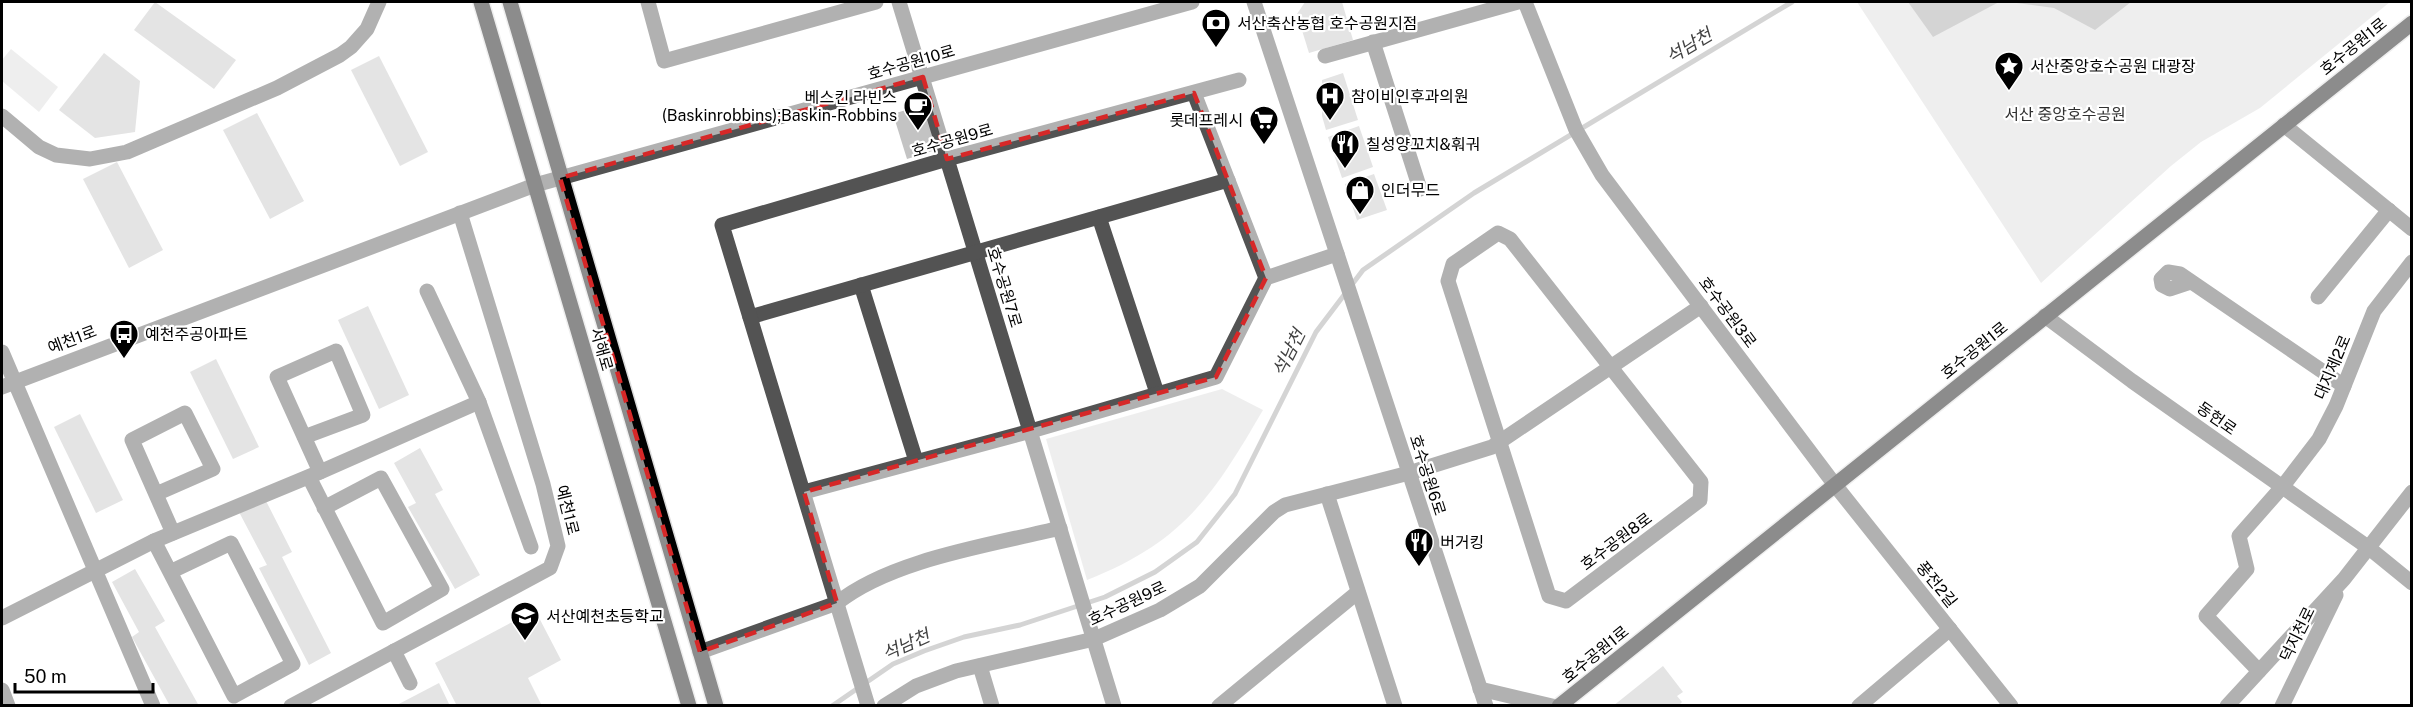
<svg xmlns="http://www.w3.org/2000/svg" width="2413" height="707" viewBox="0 0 2413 707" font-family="'Public Sans','Noto Sans KR',sans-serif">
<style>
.green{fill:#dadada}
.water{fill:#a1a1a1}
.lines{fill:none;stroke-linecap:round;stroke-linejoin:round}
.stream{stroke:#a1a1a1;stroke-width:5}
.building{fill:#c3c3c3}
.major-casing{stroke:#dbdbdb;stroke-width:18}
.minor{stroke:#535353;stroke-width:15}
.major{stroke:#000;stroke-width:15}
.marked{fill:none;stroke:#d62828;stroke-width:4.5;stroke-dasharray:12 8;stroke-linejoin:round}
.labels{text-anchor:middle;stroke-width:4.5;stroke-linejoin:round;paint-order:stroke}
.poi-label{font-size:16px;fill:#000;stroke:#fff;text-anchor:start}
.street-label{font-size:16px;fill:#000;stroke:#fff}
.park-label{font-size:16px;fill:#313131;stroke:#fff}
.water-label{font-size:18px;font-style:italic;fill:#424242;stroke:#fff}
</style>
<rect width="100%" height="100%" fill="#fff"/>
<!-- green -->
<g class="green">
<polygon points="1857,2 2390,2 2260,108 2201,142 2171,166 2041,283"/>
<polygon points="11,49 58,87 39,112 2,81 2,60"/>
<path d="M1222 389 1263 410C1213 496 1183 542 1087 580L1046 439Z"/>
</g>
<!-- water -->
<g class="water">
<polygon points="1908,2 1999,2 1933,37"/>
<polygon points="2009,2 2131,2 2095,30 2054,8"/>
</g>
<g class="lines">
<!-- stream -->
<polyline class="stream" points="832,706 893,664 924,651 964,637 1020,625 1105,597 1155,572 1197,542 1235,494 1316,332 1363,270 1474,193 1792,2"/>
</g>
<!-- building -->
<g class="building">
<polygon points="155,2 236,60 214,89 134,30"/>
<polygon points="1305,2 1342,2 1353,40 1309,53 1297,14"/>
<polygon points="104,53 140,81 135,132 95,138 59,110"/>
<polygon points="379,56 428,152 400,166 351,70"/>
<polygon points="1343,73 1358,120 1326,130 1322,116 1322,80"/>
<polygon points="928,103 942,148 907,159 893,114"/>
<polygon points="257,113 304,201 270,219 223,130"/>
<polygon points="1359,126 1373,167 1342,178 1328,137"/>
<polygon points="117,162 163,250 129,268 83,179"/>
<polygon points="1374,174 1387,210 1357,220 1345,184"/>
<polygon points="368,306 409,395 379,409 338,320"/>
<polygon points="216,359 259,447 233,459 190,372"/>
<polygon points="80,414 123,500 96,513 54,427"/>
<polygon points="420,448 443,490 435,494 480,575 455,589 408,507 416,503 394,463"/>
<polygon points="265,499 292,552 282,557 331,653 309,665 259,568 267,565 239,512"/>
<polygon points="135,569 165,621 155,627 199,706 170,706 132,637 139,632 112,582"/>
<polygon points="535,610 561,660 528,678 542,706 457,706 435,663"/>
<polygon points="1663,666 1683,692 1677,696 1682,702 1678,706 1613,706"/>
<polygon points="439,683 450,706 395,706"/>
</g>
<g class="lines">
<!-- major casing -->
<g class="major-casing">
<g id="major">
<polyline points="481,2 689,706"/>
<polyline points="510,2 716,706"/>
<polyline points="1559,706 2412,23"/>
</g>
</g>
<!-- minor -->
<g class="minor">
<polyline points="648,2 664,61 876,2"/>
<polyline points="899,2 1114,706"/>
<polyline points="1254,2 1486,706"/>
<polyline points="1525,2 1576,130 1602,175 1835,485 2011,706"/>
<polyline points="1373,42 1420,189"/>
<polyline points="1325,56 1518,2"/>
<polyline points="1194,93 1266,278"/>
<polyline points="2,116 39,147 56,155 90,159 127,152 277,88 340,55 351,47 367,29 379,2"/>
<polyline points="2284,125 2412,229"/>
<polyline points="1099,217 1157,393"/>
<polygon points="1498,233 1510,239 1701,482 1700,500 1566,601 1549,596 1448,281 1453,264"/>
<polyline points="2191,282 2170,289 2162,285 2161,279 2168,272 2180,274 2344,386"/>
<polyline points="861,285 916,461"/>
<polyline points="427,291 479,402 531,547"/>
<polyline points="2318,297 2389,210"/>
<polyline points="2045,316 2132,381 2369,548 2412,583"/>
<polyline points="750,317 1228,180"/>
<polyline points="2,352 153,706"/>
<polyline points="2,387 535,185 1192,2"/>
<polyline points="304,437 363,415 336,351 277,377 320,472"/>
<polyline points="309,477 383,623 442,589 381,478 324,508"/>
<polyline points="804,492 1031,431 1216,377 1266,278 1337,254"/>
<polyline points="156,494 213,469 185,413 132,440 173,533"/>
<polyline points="1327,494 1395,706"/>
<polyline points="154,541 234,696 293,664 231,543 170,572"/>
<polyline points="2,618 154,541 320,472 479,402"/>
<polyline points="394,651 410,683"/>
<path d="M700 652 837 603C892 559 992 545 1060 528"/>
<polyline points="980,666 992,706"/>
<polyline points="2259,671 2206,616 2247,569 2239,536 2283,486 2319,439 2336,406 2374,311 2412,262"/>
<polyline points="1480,689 1552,706"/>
<polyline points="2,690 8,706"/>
<polyline points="291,706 550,568 558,546 543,484 460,213"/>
<polyline points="868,706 722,225 947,159 1239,80"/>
<polyline points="884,706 916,686 956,671 1094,639 1160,610 1200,586 1274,512 1285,505 1409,473 1492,447 1701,306"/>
<polyline points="1219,706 1358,592"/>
<polyline points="1859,706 1950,629"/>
<polyline points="2227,706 2344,579 2412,492"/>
<polyline points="2282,706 2336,595"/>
</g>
<!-- major -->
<use href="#major" class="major"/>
</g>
<!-- marked area -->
<path d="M0 0H2413V707H0ZM923 77 947 159 1194 93 1266 278 1216 377 804 492 837 603 700 652 560 178Z" fill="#fff" fill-opacity=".55" fill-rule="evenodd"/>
<path class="marked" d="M923 77 947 159 1194 93 1266 278 1216 377 804 492 837 603 700 652 560 178Z"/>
<!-- icons -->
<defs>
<g id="bank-pin" transform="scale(1.5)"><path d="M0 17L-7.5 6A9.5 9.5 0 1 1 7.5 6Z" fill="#000" stroke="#fff"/><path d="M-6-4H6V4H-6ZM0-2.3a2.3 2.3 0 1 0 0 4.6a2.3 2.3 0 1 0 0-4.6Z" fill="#fff"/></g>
<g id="sight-pin" transform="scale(1.5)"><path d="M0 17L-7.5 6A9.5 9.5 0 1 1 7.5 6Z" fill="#000" stroke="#fff"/><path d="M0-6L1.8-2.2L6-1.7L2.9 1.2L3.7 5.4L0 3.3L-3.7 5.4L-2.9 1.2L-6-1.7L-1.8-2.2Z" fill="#fff"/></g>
<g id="hospital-pin" transform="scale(1.5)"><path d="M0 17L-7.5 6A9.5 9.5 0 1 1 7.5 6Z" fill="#000" stroke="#fff"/><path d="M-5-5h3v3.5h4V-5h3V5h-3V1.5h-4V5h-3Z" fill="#fff"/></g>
<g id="cafe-pin" transform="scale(1.5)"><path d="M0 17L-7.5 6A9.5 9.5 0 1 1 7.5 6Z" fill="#000" stroke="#fff"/><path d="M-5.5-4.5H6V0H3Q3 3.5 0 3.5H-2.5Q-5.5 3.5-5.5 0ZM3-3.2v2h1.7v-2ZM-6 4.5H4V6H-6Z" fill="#fff"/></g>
<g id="supermarket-pin" transform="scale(1.5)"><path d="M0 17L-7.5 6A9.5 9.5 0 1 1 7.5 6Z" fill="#000" stroke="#fff"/><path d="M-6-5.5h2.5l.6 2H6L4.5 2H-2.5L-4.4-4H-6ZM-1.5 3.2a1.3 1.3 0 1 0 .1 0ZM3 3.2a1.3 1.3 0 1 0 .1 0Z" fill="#fff"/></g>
<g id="restaurant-pin" transform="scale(1.5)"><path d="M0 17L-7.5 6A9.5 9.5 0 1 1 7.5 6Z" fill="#000" stroke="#fff"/><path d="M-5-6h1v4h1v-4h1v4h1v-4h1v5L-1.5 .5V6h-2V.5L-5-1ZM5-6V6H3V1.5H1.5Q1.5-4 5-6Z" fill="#fff"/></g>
<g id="shop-pin" transform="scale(1.5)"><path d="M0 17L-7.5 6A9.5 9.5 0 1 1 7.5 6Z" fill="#000" stroke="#fff"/><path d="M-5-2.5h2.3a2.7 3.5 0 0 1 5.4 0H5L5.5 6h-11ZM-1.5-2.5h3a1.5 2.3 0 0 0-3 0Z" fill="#fff"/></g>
<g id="bus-pin" transform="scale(1.5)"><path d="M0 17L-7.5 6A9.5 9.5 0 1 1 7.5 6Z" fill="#000" stroke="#fff"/><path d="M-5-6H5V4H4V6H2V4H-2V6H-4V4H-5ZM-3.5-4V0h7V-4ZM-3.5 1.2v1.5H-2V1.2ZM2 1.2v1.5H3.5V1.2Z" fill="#fff"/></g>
<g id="school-pin" transform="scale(1.5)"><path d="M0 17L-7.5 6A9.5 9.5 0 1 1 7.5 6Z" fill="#000" stroke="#fff"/><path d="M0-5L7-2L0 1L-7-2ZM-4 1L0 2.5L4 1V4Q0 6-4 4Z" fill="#fff"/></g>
</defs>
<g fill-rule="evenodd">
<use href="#bank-pin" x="1216" y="23"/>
<use href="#sight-pin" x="2009" y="66"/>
<use href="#hospital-pin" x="1330" y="96"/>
<use href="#cafe-pin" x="918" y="106"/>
<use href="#supermarket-pin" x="1264" y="120"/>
<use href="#restaurant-pin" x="1345" y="144"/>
<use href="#shop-pin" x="1360" y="190"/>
<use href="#bus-pin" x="124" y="334"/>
<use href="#restaurant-pin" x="1419" y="542"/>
<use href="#school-pin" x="525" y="616"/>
</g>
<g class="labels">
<!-- poi labels -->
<g class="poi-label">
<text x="1237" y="29">서산축산농협 호수공원지점</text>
<text x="2030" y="72">서산중앙호수공원 대광장</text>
<text x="1351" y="102">참이비인후과의원</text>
<text x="897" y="103" text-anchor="end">베스킨 라빈스<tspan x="897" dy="18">(Baskinrobbins);Baskin-Robbins</tspan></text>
<text x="1243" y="126" text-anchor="end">롯데프레시</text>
<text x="1366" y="150">칠성양꼬치&amp;훠궈</text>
<text x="1381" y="196">인더무드</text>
<text x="145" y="340">예천주공아파트</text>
<text x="1440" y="548">버거킹</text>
<text x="546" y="622">서산예천초등학교</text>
</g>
<!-- street labels -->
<g class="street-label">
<text transform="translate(2353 46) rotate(-39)" y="6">호수공원1로</text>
<text transform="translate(911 62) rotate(-16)" y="6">호수공원10로</text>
<text transform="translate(952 140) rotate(-16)" y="6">호수공원9로</text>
<text transform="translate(1005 287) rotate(73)" y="6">호수공원7로</text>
<text transform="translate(1728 312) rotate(53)" y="6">호수공원3로</text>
<text transform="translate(72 339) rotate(-21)" y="6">예천1로</text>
<text transform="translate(602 349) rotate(74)" y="6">서해로</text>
<text transform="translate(1974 350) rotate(-39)" y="6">호수공원1로</text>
<text transform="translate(2332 367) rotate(-67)" y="6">대지제2로</text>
<text transform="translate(2217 418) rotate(35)" y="6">동헌로</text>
<text transform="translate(1428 475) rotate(72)" y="6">호수공원6로</text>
<text transform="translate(568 510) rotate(76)" y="6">예천1로</text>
<text transform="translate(1616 541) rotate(-37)" y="6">호수공원8로</text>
<text transform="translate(1937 584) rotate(51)" y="6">풍전2길</text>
<text transform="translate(1127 603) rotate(-25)" y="6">호수공원9로</text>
<text transform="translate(2297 634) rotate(-64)" y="6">덕지천로</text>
<text transform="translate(1595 654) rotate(-39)" y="6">호수공원1로</text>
</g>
<!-- park labels -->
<g class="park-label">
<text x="2065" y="120">서산 중앙호수공원</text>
</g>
<!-- water labels -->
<g class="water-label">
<text transform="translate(1689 46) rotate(-31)" y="6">석남천</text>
<text transform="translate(1289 353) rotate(-63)" y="6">석남천</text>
<text transform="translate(906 645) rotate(-24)" y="6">석남천</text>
</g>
</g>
<!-- border -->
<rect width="2413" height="707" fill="none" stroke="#000000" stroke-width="6"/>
<!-- scale -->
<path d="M15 683v9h138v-9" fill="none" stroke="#000000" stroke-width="3"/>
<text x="24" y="683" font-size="18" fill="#000000" stroke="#ffffff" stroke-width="4.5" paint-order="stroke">50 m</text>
</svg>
